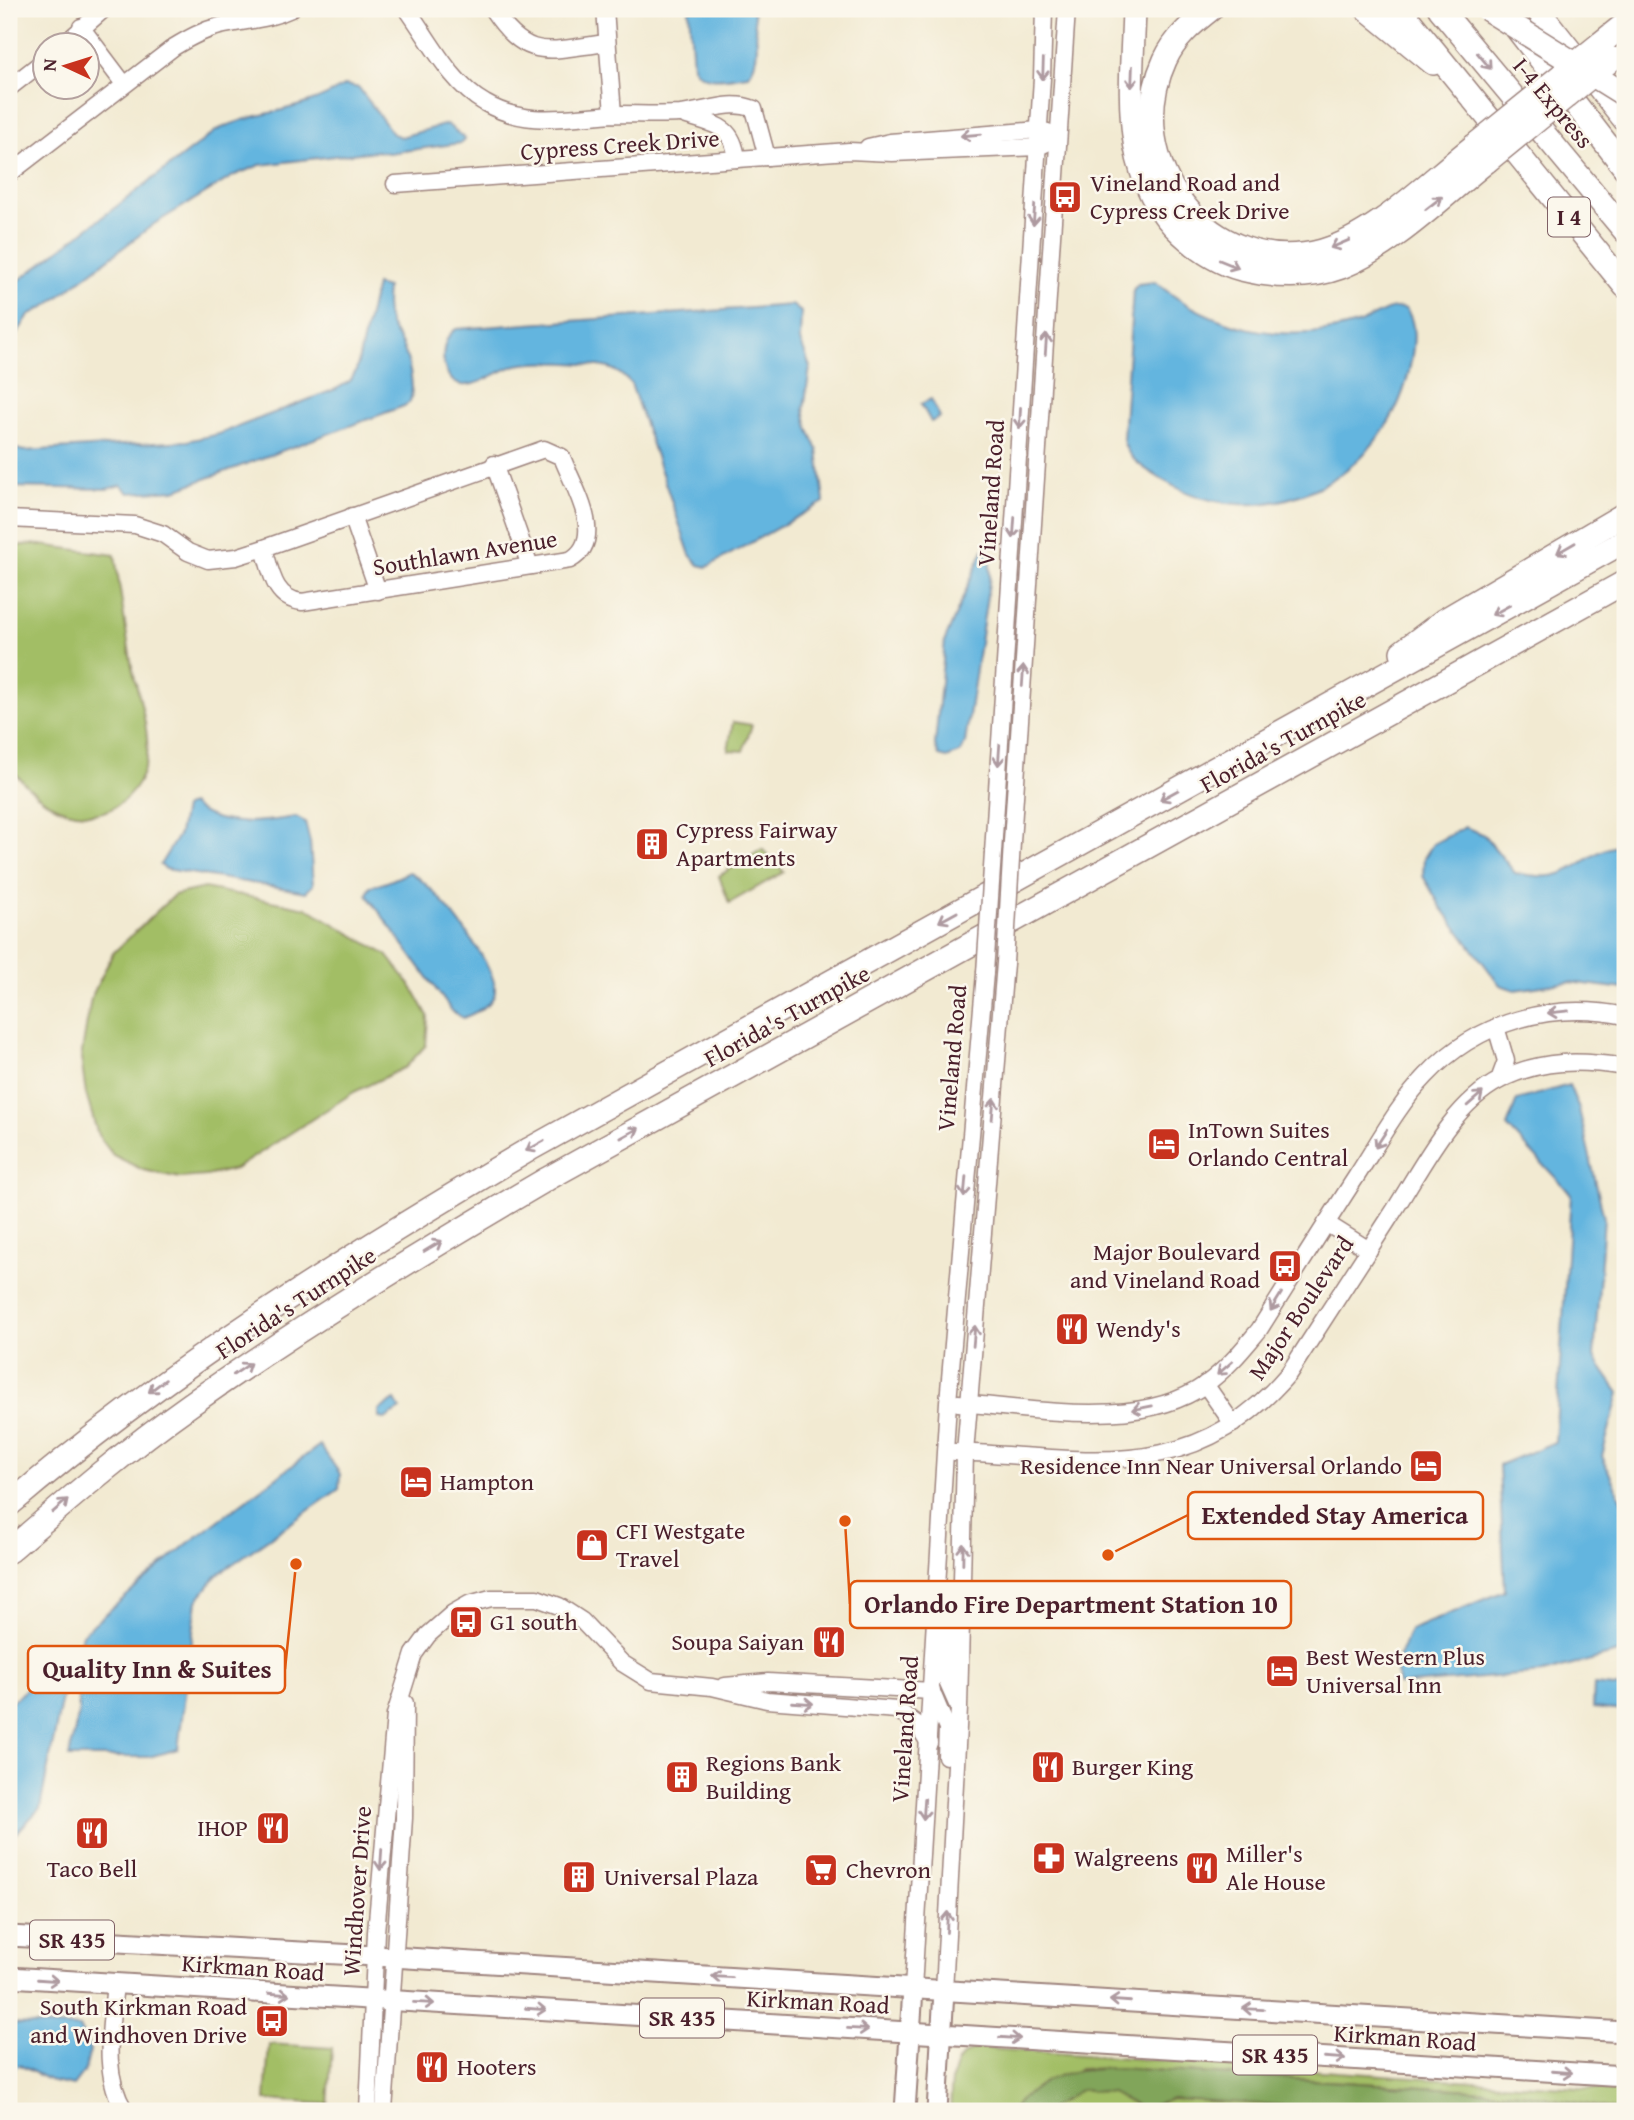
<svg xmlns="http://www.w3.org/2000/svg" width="1634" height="2120" viewBox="0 0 1634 2120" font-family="'Gentium Book Plus',serif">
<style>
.green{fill:#a2be65;stroke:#766e48;stroke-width:2}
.forest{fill:#81a55a;stroke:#666242;stroke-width:2}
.water{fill:#64b5df;stroke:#576a85;stroke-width:2}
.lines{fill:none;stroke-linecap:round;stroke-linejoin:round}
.stream{stroke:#64b5df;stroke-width:3.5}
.minor-casing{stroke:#9e847e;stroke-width:19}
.major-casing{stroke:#9e847e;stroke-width:23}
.highway-casing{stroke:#9e847e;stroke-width:26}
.minor{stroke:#fff;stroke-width:16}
.major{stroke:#fff;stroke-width:19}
.highway{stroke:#fff;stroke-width:23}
.minor-bridge-casing{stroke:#9e847e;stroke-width:19;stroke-linecap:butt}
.highway-bridge-casing{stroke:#9e847e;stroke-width:26;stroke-linecap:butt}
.minor-bridge{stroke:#fff;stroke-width:16}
.highway-bridge{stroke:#fff;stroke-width:23}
.oneway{stroke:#ae9aa0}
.labels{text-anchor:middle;stroke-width:5;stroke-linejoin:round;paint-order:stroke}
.shield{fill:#fbf7ec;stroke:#7f6065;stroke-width:2}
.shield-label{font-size:23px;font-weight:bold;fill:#4a1f2b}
.street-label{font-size:24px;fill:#4a1f2b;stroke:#fbf7ec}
.poi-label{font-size:24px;fill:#4a1f2b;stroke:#fbf7ec;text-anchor:start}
.leader{fill:none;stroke:#e0560e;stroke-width:2.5}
.callout-dot{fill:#e0560e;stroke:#fbf7ec;stroke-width:2.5}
.callout{fill:#fbf7ec;stroke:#e0560e;stroke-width:2.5}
.callout-label{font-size:26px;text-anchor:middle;font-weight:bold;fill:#4a1f2b}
</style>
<rect width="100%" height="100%" fill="#fbf7ec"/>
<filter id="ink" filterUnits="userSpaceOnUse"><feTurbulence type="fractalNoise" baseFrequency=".0143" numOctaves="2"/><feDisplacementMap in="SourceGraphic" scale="14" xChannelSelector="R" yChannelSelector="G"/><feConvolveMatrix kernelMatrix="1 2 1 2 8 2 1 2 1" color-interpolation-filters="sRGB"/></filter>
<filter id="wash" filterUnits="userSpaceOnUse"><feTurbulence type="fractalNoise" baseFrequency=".00686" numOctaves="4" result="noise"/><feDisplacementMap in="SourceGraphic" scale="28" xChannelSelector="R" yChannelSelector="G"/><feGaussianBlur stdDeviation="1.57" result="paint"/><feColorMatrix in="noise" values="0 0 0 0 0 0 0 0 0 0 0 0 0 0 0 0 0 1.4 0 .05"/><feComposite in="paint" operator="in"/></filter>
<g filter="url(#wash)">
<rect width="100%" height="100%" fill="#f2ead2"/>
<!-- green -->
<g class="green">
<path d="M33 544 115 555C120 590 125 626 131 661 136 690 154 737 145 766 139 789 119 812 93 814 56 816 31 793 9 766V547Z"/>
<polygon points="733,722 752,725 743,751 728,750"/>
<polygon points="762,849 784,872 729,903 719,876"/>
<polygon points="204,888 307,908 387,955 412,987 428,1016 426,1045 406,1067 354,1092 235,1169 206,1176 180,1178 143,1170 113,1155 98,1135 86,1094 81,1058 91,998 113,953 174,895"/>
<polygon points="269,2044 332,2048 328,2104 265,2100"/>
<path d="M978 2048 1625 2091V2111L1520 2093 1119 2068 1077 2069 1619 2111H950C952 2084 948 2056 978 2048Z"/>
</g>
<!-- forest -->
<path class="forest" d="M1119 2068 1520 2093 1624 2111H1380L1172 2099 1143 2109 1111 2093 1082 2089 1046 2111H1011C1044 2072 1070 2070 1119 2068Z"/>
<!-- water -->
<g class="water">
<path d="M689 9H753C755 30 763 58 748 75 729 77 704 85 693 67Z"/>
<path d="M345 85 359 88 393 134 401 137 447 124 465 139 461 143 389 153 376 151 260 165 235 175 154 224 48 305 29 315 9 346V288L217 130C261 109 299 114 345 85Z"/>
<path d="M1155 282C1213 329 1284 346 1357 324 1373 319 1390 303 1406 309 1417 323 1414 345 1411 361 1392 476 1265 543 1163 480 1147 470 1126 459 1123 439L1133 290 1138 284Z"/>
<path d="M376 285 387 288C386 300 385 310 389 322 392 331 399 338 403 347 409 362 415 386 410 402L404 406 175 490 129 493 121 485 107 489 9 487V447L24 451 187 441 219 434 336 389 350 381 356 371Z"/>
<path d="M792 305 801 312 800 340 810 367 804 409 808 428 818 450 824 502 707 567 699 565 690 555 631 384C624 377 619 371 609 368 589 363 537 360 517 365 500 369 480 387 462 385 441 382 436 342 456 329Z"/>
<polygon points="931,399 940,417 931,422 921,404"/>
<polygon points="983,550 990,558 990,576 965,743 961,752 947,758 939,756 935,745 945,640"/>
<path d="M191 804C219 830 262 822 296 817L305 822 310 842 313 885 306 892 166 869 160 865 179 834 184 808Z"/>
<path d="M1465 827 1484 835 1515 873C1529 875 1546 879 1560 874 1583 867 1599 844 1625 846V989L1569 982 1515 990 1500 985 1441 907 1423 876 1424 858 1433 844Z"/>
<path d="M409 872C432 881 499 968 495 992 493 1005 473 1014 463 1018L452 1011 367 895 370 886C383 885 397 878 409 872Z"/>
<polygon points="1569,1085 1579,1109 1604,1218 1594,1357 1619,1393 1602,1456 1625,1509 1625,1651 1543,1673 1398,1685 1397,1661 1410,1630 1505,1591 1499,1465 1555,1442 1571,1194 1507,1126 1517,1100"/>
<polygon points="395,1400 400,1409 385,1419 379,1418 379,1410"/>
<polygon points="320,1445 340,1474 339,1489 217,1575 197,1601 178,1749 149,1757 69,1757 79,1711 75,1664 82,1634 187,1544"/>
<polygon points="57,1669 63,1692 40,1808 9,1841 9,1704 46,1672"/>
<polygon points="1594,1685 1625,1688 1625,1711 1593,1708"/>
<polygon points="9,2024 79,2027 90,2050 85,2070 73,2086 53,2082 9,2060"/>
</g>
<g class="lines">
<!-- stream -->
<polyline class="stream" points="12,2072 17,2063"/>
</g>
</g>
<g filter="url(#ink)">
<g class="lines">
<!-- minor casing -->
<g class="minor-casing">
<g id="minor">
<path d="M407 9C429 39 451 84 485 103 527 128 570 116 616 114 637 114 659 115 680 114 706 112 728 99 754 109L767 157"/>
<path d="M492 9C528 63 548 50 607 43"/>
<polyline points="605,9 613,114"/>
<polyline points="81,27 124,84"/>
<polyline points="62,46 104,9"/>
<polyline points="9,88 46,59"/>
<path d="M684 115C714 125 733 124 737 159"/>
<polyline points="868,147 890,142 1039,130 1048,132"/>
<path d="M9 174 174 47C189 38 203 30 220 26 245 20 268 20 291 9"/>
<polyline points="395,184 849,151 892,153 1038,147 1045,144"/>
<polyline points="494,464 530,566"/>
<polyline points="352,516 378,591"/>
<path d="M9 519 135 525 163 534 188 552 208 560 236 557 264 548 544 449 562 457C573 487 608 539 570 560L302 602C274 599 271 572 264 548"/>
<polyline points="1012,842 1067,9"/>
<polyline points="993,853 1042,78 1044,9"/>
<polyline points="1496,1027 1506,1061 1499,1080"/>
<polyline points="1326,1223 1369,1250"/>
<polyline points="1205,1384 1233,1424"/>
<path d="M958 1403C1033 1408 1141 1431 1206 1384 1227 1369 1243 1349 1259 1330 1291 1279 1323 1228 1356 1177 1378 1143 1398 1105 1426 1076 1477 1021 1553 1001 1625 1016"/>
<path d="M954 1452C1088 1457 1191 1488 1289 1373 1322 1322 1355 1271 1388 1220 1419 1174 1449 1106 1500 1080 1541 1059 1581 1060 1625 1067"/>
<polyline points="945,1590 947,1612 945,1677 957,1704"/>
<polyline points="725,1686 768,1682 932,1691"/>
<polyline points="934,1697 947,1728 946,1756"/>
<path d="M115 1984C111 2027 101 2073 125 2111"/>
<polyline points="913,1989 948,1402 985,973"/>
<polyline points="944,1991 959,1708 965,1453 1005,963"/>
<polyline points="368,2111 376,1932 395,1715 414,1654 428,1635 453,1613 469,1604 491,1598 537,1598 559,1606 582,1621 622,1663 651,1681 712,1687 767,1700 897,1710 917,1724 929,1743"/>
<polyline points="384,2111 404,1818 405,1703"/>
</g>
</g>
<!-- major casing -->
<g class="major-casing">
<g id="major">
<polyline points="9,1936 375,1956 1625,2032"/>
<polyline points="9,1977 1625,2076"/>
<polyline points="905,2111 913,1989"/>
<polyline points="937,2111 944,1991"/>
</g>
</g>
<!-- highway casing -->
<g class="highway-casing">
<g id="highway">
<path d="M1134 9C1132 86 1118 177 1182 234 1199 250 1219 263 1241 269 1273 277 1309 279 1341 267 1392 247 1444 195 1487 161"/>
<path d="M1211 9C1193 23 1175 38 1165 60 1118 162 1210 281 1322 251 1375 237 1430 180 1474 146"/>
<polyline points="1367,9 1433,63"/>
<polyline points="1400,9 1625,286"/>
<polyline points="1440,9 1625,231"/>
<polyline points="1537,9 1625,120"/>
<polyline points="1518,30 1625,168"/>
<polyline points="1600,44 1625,24"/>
<polyline points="1402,652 1443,621 1625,514"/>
<path d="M9 1505C170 1367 348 1256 530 1149L1625 541"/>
<path d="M9 1551C68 1500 127 1449 191 1404 306 1323 426 1250 547 1179L1625 582"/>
</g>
</g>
<!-- minor -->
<use href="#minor" class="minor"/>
<!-- major -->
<use href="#major" class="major"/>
<!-- highway -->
<use href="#highway" class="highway"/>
<!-- minor-bridge casing -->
<g class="minor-bridge-casing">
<g id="minor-bridge">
<polyline points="1005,963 1012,842"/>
<polyline points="985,973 993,853"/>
</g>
</g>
<!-- highway-bridge casing -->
<g class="highway-bridge-casing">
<g id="highway-bridge">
<polyline points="1487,9 1625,95"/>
<polyline points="1474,146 1600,44"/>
<polyline points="1487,161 1612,59"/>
</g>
</g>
<!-- minor-bridge -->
<use href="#minor-bridge" class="minor-bridge"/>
<!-- highway-bridge -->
<use href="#highway-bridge" class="highway-bridge"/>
</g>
<!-- one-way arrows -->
<defs><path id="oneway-shaft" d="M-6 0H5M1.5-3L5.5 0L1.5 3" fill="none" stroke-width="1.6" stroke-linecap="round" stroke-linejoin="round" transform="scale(1.75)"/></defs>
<g class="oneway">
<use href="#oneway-shaft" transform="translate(1484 61) rotate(50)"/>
<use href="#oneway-shaft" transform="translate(1043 69) rotate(92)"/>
<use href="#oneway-shaft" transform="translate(1132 77) rotate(92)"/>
<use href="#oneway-shaft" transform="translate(971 135) rotate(175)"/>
<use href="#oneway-shaft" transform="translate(1434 203) rotate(-38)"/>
<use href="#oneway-shaft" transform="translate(1034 215) rotate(94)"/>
<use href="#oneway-shaft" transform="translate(1340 244) rotate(157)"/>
<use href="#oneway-shaft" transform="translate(1229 264) rotate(22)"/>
<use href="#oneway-shaft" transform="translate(1046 344) rotate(-86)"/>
<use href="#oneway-shaft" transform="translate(1020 418) rotate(93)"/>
<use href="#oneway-shaft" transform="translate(1014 528) rotate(94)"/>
<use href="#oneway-shaft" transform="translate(1566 548) rotate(150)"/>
<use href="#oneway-shaft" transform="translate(1501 610) rotate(151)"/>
<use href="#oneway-shaft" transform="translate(1023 676) rotate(-86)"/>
<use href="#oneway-shaft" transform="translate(999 755) rotate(94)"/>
<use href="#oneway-shaft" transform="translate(1169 795) rotate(151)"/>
<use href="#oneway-shaft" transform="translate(948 917) rotate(151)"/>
<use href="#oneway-shaft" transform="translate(1558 1012) rotate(174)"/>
<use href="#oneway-shaft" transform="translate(1475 1099) rotate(-41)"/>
<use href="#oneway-shaft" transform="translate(993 1109) rotate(-85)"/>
<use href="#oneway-shaft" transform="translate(630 1133) rotate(-29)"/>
<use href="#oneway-shaft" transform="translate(1381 1139) rotate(123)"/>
<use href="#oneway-shaft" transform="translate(535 1146) rotate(151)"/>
<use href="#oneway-shaft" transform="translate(965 1187) rotate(95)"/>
<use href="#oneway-shaft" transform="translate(433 1246) rotate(-31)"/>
<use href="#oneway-shaft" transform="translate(1276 1302) rotate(122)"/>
<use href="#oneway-shaft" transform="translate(974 1336) rotate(-85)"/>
<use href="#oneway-shaft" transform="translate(1225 1368) rotate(139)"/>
<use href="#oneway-shaft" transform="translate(242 1369) rotate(-34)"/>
<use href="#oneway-shaft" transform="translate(157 1386) rotate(143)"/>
<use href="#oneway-shaft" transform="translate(1142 1408) rotate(169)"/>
<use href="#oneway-shaft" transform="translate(60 1506) rotate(-41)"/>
<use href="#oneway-shaft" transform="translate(963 1554) rotate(-89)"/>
<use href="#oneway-shaft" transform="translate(803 1703) rotate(4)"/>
<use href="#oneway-shaft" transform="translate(924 1809) rotate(94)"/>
<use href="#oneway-shaft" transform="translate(381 1860) rotate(94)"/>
<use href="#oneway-shaft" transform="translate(947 1922) rotate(-87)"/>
<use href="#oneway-shaft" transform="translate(722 1977) rotate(-177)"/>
<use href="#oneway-shaft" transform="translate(48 1980) rotate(4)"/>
<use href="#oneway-shaft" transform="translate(279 1994) rotate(4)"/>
<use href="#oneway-shaft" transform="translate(1120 2001) rotate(-176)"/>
<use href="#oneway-shaft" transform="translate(424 2003) rotate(3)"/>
<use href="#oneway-shaft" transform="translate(536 2009) rotate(4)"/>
<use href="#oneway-shaft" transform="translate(1253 2009) rotate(-177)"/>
<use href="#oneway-shaft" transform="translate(858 2029) rotate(3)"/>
<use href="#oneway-shaft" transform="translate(1010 2038) rotate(4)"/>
<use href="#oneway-shaft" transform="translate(1335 2058) rotate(4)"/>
<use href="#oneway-shaft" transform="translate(1562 2072) rotate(4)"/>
</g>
</g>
<!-- icons -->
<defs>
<g id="bus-square" transform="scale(1.75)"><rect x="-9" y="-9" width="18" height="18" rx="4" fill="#c8321e" stroke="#fbf7ec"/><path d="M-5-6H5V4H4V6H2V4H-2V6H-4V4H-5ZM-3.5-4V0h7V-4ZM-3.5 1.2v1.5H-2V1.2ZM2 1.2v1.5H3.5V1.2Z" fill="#fff"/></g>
<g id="building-square" transform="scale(1.75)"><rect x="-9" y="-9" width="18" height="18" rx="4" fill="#c8321e" stroke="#fbf7ec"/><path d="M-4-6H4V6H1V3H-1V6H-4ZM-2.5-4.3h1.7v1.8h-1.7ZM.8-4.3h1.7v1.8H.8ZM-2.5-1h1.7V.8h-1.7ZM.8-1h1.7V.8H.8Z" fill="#fff"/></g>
<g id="hotel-square" transform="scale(1.75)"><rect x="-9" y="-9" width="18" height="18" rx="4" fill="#c8321e" stroke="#fbf7ec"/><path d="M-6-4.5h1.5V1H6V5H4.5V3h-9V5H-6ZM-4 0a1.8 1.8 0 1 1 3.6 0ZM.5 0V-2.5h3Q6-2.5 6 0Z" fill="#fff"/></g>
<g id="restaurant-square" transform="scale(1.75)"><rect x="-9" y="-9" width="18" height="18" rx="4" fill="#c8321e" stroke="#fbf7ec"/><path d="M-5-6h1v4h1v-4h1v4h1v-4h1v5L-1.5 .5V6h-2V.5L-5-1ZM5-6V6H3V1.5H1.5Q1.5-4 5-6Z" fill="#fff"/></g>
<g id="shop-square" transform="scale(1.75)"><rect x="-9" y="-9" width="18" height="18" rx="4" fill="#c8321e" stroke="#fbf7ec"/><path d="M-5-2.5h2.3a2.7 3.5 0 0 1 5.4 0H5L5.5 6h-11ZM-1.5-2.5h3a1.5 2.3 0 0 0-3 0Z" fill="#fff"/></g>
<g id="pharmacy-square" transform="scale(1.75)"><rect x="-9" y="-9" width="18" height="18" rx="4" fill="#c8321e" stroke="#fbf7ec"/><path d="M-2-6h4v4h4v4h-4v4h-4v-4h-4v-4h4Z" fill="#fff"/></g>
<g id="supermarket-square" transform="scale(1.75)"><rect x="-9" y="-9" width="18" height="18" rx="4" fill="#c8321e" stroke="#fbf7ec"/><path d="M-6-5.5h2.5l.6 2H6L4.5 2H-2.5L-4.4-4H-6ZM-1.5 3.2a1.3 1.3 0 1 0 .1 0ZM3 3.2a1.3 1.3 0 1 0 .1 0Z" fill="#fff"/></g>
</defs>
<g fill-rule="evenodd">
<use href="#bus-square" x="1065" y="197"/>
<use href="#building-square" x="652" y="844"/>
<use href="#hotel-square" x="1164" y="1144"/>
<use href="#bus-square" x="1285" y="1266"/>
<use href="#restaurant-square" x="1072" y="1329"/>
<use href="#hotel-square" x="1426" y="1466"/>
<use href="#hotel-square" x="416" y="1482"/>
<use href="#shop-square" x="592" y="1545"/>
<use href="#bus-square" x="466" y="1622"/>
<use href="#restaurant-square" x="829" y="1642"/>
<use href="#hotel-square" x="1282" y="1671"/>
<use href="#restaurant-square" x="1048" y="1767"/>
<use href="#building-square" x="682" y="1777"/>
<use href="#restaurant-square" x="273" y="1828"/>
<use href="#restaurant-square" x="92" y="1833"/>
<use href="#pharmacy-square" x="1049" y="1858"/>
<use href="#restaurant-square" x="1202" y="1868"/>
<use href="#supermarket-square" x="821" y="1870"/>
<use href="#building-square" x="579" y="1877"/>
<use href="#bus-square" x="272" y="2021"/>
<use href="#restaurant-square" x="432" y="2067"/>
</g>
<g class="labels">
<!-- shield labels -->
<g class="shield">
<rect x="1548" y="197.5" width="42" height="39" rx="5"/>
<rect x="30" y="1920.5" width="84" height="39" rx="5"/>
<rect x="640" y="1998.5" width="84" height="39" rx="5"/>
<rect x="1233" y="2035.5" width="84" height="39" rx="5"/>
</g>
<g class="shield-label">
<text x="1569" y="225">I 4</text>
<text x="72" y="1948">SR 435</text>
<text x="682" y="2026">SR 435</text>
<text x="1275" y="2063">SR 435</text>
</g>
<!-- street labels -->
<g class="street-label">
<text transform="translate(1553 103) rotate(50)" y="8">I-4 Express</text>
<text transform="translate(620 145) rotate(-4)" y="8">Cypress Creek Drive</text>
<text transform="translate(991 493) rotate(-86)" y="8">Vineland Road</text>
<text transform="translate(465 553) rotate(-9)" y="8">Southlawn Avenue</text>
<text transform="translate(1283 742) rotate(-29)" y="8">Florida's Turnpike</text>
<text transform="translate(787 1016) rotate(-29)" y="8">Florida's Turnpike</text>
<text transform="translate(952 1058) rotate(-85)" y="8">Vineland Road</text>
<text transform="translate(296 1303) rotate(-33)" y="8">Florida's Turnpike</text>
<text transform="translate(1301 1308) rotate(-56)" y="8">Major Boulevard</text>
<text transform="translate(905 1729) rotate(-86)" y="8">Vineland Road</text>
<text transform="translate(357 1891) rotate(-86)" y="8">Windhover Drive</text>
<text transform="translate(253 1968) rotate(4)" y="8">Kirkman Road</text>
<text transform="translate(818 2002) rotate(3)" y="8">Kirkman Road</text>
<text transform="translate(1405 2038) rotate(4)" y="8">Kirkman Road</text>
</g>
<!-- poi labels -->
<g class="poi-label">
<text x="1090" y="191">Vineland Road and<tspan x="1090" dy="28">Cypress Creek Drive</tspan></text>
<text x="676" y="838">Cypress Fairway<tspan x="676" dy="28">Apartments</tspan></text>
<text x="1188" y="1138">InTown Suites<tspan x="1188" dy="28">Orlando Central</tspan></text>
<text x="1260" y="1260" text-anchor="end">Major Boulevard<tspan x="1260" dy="28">and Vineland Road</tspan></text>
<text x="1096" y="1337">Wendy's</text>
<text x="1402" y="1474" text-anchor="end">Residence Inn Near Universal Orlando</text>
<text x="440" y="1490">Hampton</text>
<text x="616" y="1539">CFI Westgate<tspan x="616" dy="28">Travel</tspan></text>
<text x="490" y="1630">G1 south</text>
<text x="804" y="1650" text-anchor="end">Soupa Saiyan</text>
<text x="1306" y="1665">Best Western Plus<tspan x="1306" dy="28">Universal Inn</tspan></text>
<text x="706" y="1771">Regions Bank<tspan x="706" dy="28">Building</tspan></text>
<text x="1072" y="1775">Burger King</text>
<text x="248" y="1836" text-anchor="end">IHOP</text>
<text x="1226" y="1862">Miller's<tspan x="1226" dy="28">Ale House</tspan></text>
<text x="1074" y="1866">Walgreens</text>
<text x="92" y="1877" text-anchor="middle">Taco Bell</text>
<text x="846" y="1878">Chevron</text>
<text x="604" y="1885">Universal Plaza</text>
<text x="247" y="2015" text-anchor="end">South Kirkman Road<tspan x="247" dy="28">and Windhoven Drive</tspan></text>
<text x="457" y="2075">Hooters</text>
</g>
</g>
<!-- callouts -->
<path class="leader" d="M1108 1555L1188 1515M845 1521L850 1604M296 1564L285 1669"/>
<g class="callout-dot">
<circle cx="1108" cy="1555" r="7"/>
<circle cx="845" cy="1521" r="7"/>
<circle cx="296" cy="1564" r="7"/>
</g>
<g class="callout">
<rect x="1188" y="1492" width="295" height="47" rx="7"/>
<rect x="850" y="1581" width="441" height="47" rx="7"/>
<rect x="28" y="1646" width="257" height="47" rx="7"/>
</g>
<g class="callout-label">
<text x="1335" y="1524">Extended Stay America</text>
<text x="1071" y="1613">Orlando Fire Department Station 10</text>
<text x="157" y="1678">Quality Inn &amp; Suites</text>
</g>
<!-- margin -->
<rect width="1634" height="2120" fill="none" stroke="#fbf7ec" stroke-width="35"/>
<!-- north arrow -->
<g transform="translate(66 66) rotate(274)"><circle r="33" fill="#fbf7ec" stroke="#b4a19f" stroke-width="2"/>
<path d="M0-5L12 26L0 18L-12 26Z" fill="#c8321e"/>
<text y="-10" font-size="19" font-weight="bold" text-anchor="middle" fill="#4a1f2b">N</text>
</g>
</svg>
